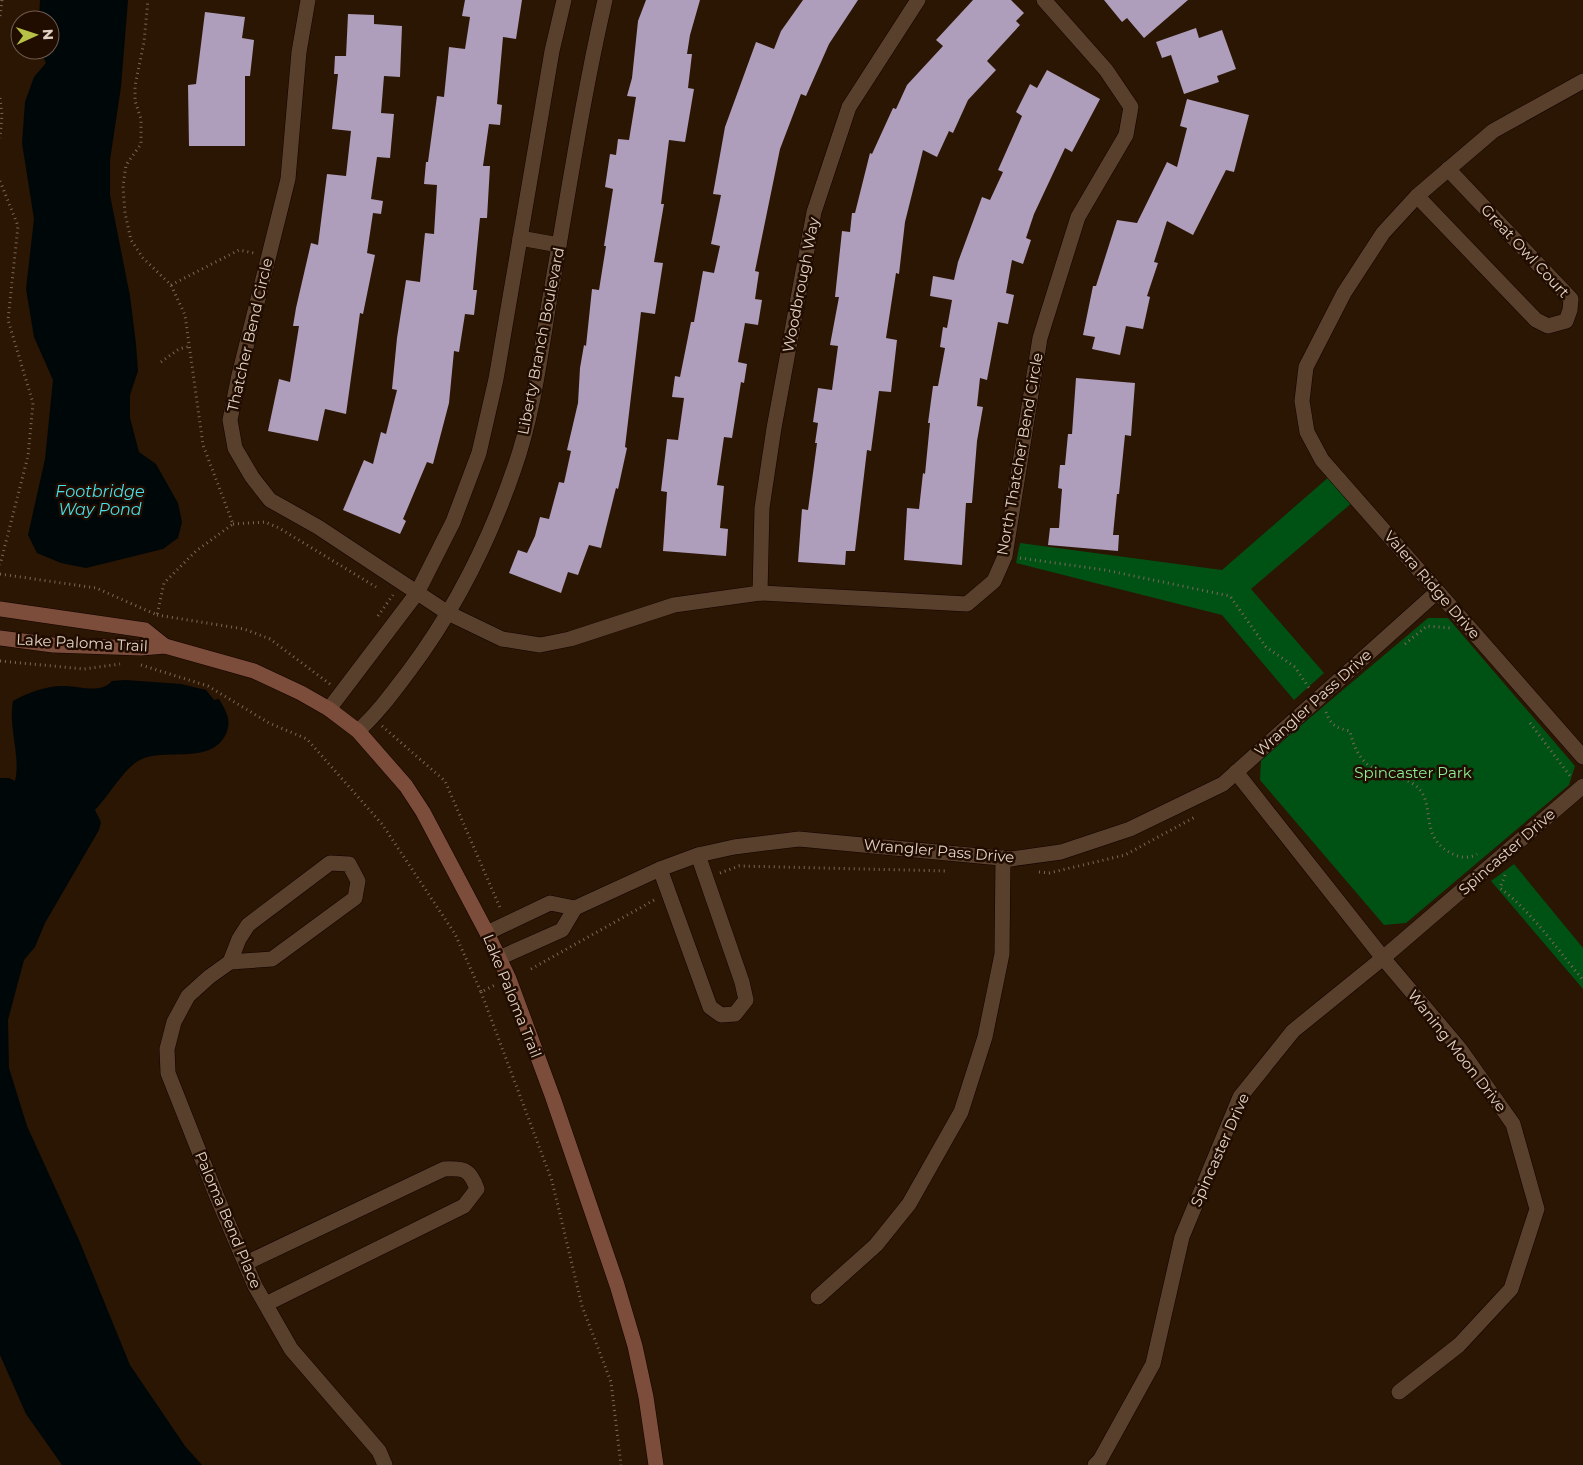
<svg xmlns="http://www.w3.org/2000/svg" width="1583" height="1465" viewBox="0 0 1583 1465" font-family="Montserrat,sans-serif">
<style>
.green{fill:#005214}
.water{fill:#000709}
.building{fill:#ae9dbb}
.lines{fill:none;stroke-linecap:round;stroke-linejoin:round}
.street-casing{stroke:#120200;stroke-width:16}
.secondary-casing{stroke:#120200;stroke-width:16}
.path{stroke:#7b6858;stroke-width:3;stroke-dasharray:1 4;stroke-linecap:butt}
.street{stroke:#59402c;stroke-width:15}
.secondary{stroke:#7c4d3b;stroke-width:15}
.labels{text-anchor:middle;stroke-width:5;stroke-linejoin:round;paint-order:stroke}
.street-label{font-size:15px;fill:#e2d2c6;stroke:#210c00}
.park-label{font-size:15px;fill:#8aee92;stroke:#210c00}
.water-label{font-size:16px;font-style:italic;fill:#47e1e9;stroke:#210c00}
</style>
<rect width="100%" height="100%" fill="#2b1503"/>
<!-- green -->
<g class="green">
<polygon points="1330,476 1353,502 1251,589 1324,673 1294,700 1222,615 1016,563 1020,543 1222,570"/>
<polygon points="1428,618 1448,618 1575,766 1569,785 1406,923 1384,925 1260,780 1261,759"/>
<polygon points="1514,864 1583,948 1583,989 1491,881"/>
</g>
<!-- water -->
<g class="water">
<polygon points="40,0 128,0 121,87 110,160 110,195 130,296 136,344 138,371 130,395 130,418 139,452 156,464 178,503 182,522 178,538 163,549 86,568 61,563 37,553 28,535 45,459 53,380 34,337 26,289 34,219 22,143 25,102 34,77 46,63 40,50 50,50 50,20 39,20"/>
<path d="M125 680 181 684 206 690 214 700 219 699C226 711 232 720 226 734 211 765 168 748 142 759 125 766 109 796 95 810L101 822 99 830 45 923 35 947 24 960 8 1020 9 1068 27 1126 79 1240 130 1365 185 1446 202 1465H62L26 1414 0 1355V778H9L15 781C21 755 8 728 13 701 27 693 46 686 62 686 77 685 100 695 112 681Z"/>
</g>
<!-- building -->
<g class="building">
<polygon points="465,0 522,0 516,39 503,37 497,104 502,105 500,125 489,124 483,166 490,166 487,218 480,218 473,290 477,290 474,315 465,314 459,352 454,351 449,403 433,464 427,462 403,519 406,521 400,534 343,510 364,460 373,464 381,432 386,434 397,390 392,389 397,338 406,280 420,282 425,233 434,234 437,185 424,184 426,162 428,162 437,96 444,97 449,47 465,49 470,17 462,16"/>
<polygon points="646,0 700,0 690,35 687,54 692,54 688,88 694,89 685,142 669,140 661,204 664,204 654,262 663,263 655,314 641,312 625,447 627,448 618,489 616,488 601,548 589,545 578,575 568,572 561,593 509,573 518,550 527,553 535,536 540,517 549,519 559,482 564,483 571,451 567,450 578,403 580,368 584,345 586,346 592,289 599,290 606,246 604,246 613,189 605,187 610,154 616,155 618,139 629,140 636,97 627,96 632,78 638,21"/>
<polygon points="803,0 858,0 829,44 806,96 801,94 780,149 755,271 759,272 755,299 762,300 758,325 745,323 738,362 747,364 744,383 741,382 732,438 724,437 717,485 724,486 720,528 728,529 726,556 663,551 667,492 661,491 667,439 678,440 684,398 672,397 675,376 680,377 691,322 694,322 703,271 714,273 720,246 711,244 721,195 713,194 725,127 756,42 774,49 781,31"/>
<polygon points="973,0 1011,0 1024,13 1016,21 1020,25 987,61 996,70 968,100 953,133 949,131 937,157 923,150 905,222 899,274 896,273 886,338 897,340 891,392 879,391 871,451 867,450 855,551 846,551 845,565 798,562 802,509 808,510 817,443 815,443 818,423 813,422 818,388 832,390 838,346 830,345 839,297 835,297 842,231 850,232 852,213 855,213 870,153 872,154 893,108 896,109 907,85 943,46 936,40"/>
<polygon points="1104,0 1188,0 1144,38 1127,18 1122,22"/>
<polygon points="205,12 245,17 242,38 254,40 250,76 245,76 245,146 189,146 188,85 196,84"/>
<polygon points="348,14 374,15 374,24 402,26 400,77 384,76 381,113 394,114 390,158 377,157 371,199 383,201 381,214 373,213 367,253 375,255 363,314 360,313 346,414 325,409 318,441 268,431 279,379 290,382 299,326 293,326 296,308 311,243 318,245 327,174 346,176 351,131 332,129 338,74 334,74 335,56 346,56"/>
<polygon points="1196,28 1199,38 1222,30 1236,69 1217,76 1219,82 1184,94 1171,55 1162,58 1156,42"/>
<polygon points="1047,70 1100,99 1072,152 1065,148 1034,214 1026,238 1031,240 1023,264 1012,260 1006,293 1014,295 1008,324 998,322 987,380 980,378 977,406 983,407 977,441 972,503 966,503 962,565 904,560 907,508 919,509 923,473 925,474 930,423 928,423 933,386 938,386 945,348 940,347 943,327 947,328 952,300 930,296 933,276 954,280 958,262 982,197 990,200 1003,172 998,170 1022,116 1016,112 1030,84 1037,88"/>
<polygon points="1187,99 1249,115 1234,172 1226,170 1193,235 1167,221 1154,262 1158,263 1147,296 1150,297 1143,329 1126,326 1120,355 1092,349 1095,337 1083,335 1093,286 1096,286 1117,220 1137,223 1167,162 1177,167 1187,128 1180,126"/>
<polygon points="1076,378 1135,383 1131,436 1125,435 1119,494 1117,494 1113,535 1119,535 1118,551 1048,545 1050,528 1059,528 1062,489 1058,488 1060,465 1065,465 1068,434 1072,434"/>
</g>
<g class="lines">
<!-- street casing -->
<g class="street-casing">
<g id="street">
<polyline points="308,0 299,52 288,179 239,375 230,420 235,448 252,477 270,500 318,527 448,613 502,639 540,645 570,639 674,605 760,593 967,604 994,581 1005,556 1040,338 1078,217 1126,135 1131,107 1106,70 1044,0"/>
<polyline points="1583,81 1493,131 1417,196 1383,233 1344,293 1306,367 1302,401 1307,432 1322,460 1583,757"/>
<polyline points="1417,196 1536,320 1548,326 1566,321 1570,310 1571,299 1448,169"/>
<polyline points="520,238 559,245"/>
<polyline points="760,593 762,508 774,428 814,212 849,107 918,0"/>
<polyline points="329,709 417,593 453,522 479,453 496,379 552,51 564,0"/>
<path d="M358 731C378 713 393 692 409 671 454 611 490 539 514 469 533 416 540 358 549 303 567 202 582 100 605 0"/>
<polyline points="1236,772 1383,958 1460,1049 1513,1124 1537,1209 1511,1289 1459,1345 1399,1392"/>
<polygon points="330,863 349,864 358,881 355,898 272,959 230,962 239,939 248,925"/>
<polyline points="660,869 710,1007 721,1015 735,1014 746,1000 742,982 698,855"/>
<polyline points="487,933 550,903 575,908 660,869 698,855 734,847 799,839 1011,859 1061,852 1130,829 1223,784 1437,592"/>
<polyline points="499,958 562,930 575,908"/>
<polyline points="230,962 209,977 188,996 174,1022 167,1049 168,1073 217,1197 255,1286 291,1349 379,1451 385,1465"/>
<path d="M246 1263 444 1169C464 1168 470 1169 477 1189L464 1206 266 1304"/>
<polyline points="818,1297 876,1245 909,1204 961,1112 985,1037 1002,954 1003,858"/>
<polyline points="1095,1465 1100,1460 1153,1364 1182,1237 1240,1097 1293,1031 1383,958 1583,786"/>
</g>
</g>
<!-- secondary casing -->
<g class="secondary-casing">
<g id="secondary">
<polyline points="0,609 145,630 165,646"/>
<polyline points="0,638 53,645 141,648 165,646 254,671 301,693 329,709 358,731 406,786 423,812 487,933 509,979 553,1098 617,1285 635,1346 646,1397 656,1465"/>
</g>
</g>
<!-- path -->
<g class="path">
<polyline points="0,16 2,0"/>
<polyline points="0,98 2,115 0,138"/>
<polyline points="0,181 18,226 8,320 33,403 28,456 0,565"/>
<polyline points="171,285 239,250 254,253"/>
<polyline points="161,362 179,349 191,346"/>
<polyline points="233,524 265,522 279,528 376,587"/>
<polyline points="1020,558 1105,570 1230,596 1266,647 1295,667 1309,688"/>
<polyline points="0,574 96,588 157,615 164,583 196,551 233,524 203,445 185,315 171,285 143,258 131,240 125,213 123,186 126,165 141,144 141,119 135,101 135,86 144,42 148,0"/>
<polyline points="157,615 244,629 270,639 331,685"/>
<polyline points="378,616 393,595"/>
<polyline points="1405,644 1427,626 1450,628"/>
<polyline points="0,661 84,669 120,664"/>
<polyline points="141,665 208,686 269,723 307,739 382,824 455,934 481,992 495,985"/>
<path d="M1326 712C1331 726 1337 728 1350 731 1355 755 1367 770 1391 776 1399 778 1409 780 1416 786 1438 804 1416 838 1455 855 1462 858 1471 858 1477 854"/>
<polyline points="1530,723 1570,776"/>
<polyline points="382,726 445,781 501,910"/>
<polyline points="1039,872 1049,873 1125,855 1195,817"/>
<polyline points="720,873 739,866 947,871"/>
<path d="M1505 875 1500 888C1532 912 1557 949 1583 980"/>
<polyline points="531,969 656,899"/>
<polyline points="481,992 552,1181 582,1306 611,1382 621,1465"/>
</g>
<!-- street -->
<use href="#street" class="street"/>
<!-- secondary -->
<use href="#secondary" class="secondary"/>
</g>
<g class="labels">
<!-- street labels -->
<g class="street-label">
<text transform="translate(1525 251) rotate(47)" y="5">Great Owl Court</text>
<text transform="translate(801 285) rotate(-79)" y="5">Woodbrough Way</text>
<text transform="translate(250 335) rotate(-77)" y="5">Thatcher Bend Circle</text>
<text transform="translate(541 341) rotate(-79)" y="5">Liberty Branch Boulevard</text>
<text transform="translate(1020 454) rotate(-80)" y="5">North Thatcher Bend Circle</text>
<text transform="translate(1432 585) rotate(49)" y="5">Valera Ridge Drive</text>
<text transform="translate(82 643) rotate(3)" y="5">Lake Paloma Trail</text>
<text transform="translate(1313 703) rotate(-42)" y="5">Wrangler Pass Drive</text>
<text transform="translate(939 851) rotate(5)" y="5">Wrangler Pass Drive</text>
<text transform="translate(1507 852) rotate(-41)" y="5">Spincaster Drive</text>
<text transform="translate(512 996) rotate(68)" y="5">Lake Paloma Trail</text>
<text transform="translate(1457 1051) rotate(52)" y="5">Waning Moon Drive</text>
<text transform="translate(1220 1150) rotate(-66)" y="5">Spincaster Drive</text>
<text transform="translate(228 1220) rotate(67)" y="5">Paloma Bend Place</text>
</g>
<!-- park labels -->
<g class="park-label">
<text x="1413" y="778">Spincaster Park</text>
</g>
<!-- water labels -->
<g class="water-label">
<text x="100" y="497">Footbridge<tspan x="100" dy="18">Way Pond</tspan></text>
</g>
</g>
<!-- north arrow -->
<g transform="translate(35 35) rotate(87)"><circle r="24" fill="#210c00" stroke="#6e5b4f"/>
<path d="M0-4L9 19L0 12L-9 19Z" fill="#b8c147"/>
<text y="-8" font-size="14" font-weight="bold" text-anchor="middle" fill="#e2d2c6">N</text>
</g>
</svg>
